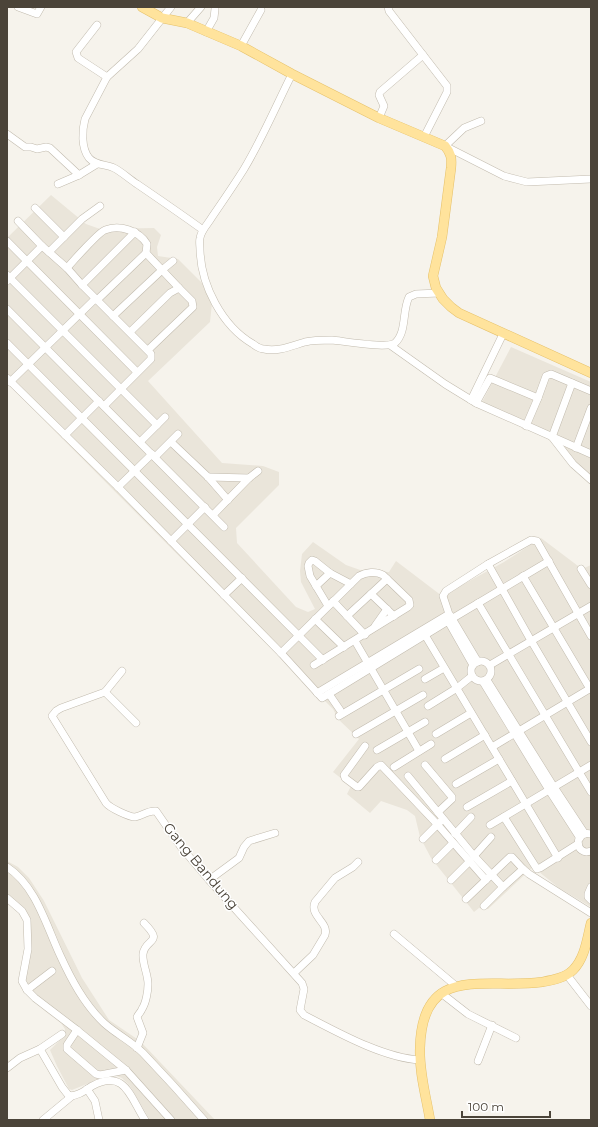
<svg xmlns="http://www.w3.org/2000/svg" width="598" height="1127" viewBox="0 0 598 1127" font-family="Montserrat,sans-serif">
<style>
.residential{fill:#eae5da}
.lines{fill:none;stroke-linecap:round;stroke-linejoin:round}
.minor-casing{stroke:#c2bbae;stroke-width:8}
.major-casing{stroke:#e6c16a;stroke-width:10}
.minor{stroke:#fff;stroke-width:7}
.major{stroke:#ffe39c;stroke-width:9}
.labels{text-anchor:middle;stroke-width:3;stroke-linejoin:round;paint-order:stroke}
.street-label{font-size:14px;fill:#4b4439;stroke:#fff}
</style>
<rect width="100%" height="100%" fill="#f6f3ec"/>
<!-- residential -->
<g class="residential">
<polygon points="51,195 86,224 100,229 154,228 161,235 157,247 158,256 178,259 208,289 212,303 210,322 148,381 222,463 263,466 279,472 279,485 236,528 237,543 296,607 308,612 315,609 301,582 300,571 302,554 313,542 346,565 363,571 389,572 396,561 442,596 504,562 541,538 582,569 591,565 591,907 559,888 533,867 488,909 479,908 474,912 431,858 420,837 415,816 407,810 381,801 370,813 347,794 351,786 333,772 359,739 338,719 333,709 174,551 7,383 7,238"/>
<polygon points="511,347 591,382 591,478 549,439 482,402"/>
<polygon points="7,861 18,867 29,878 44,901 82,978 109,1020 140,1041 215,1120 150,1120 130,1086 122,1078 114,1075 104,1077 72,1090 69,1089 57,1066 50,1050 65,1035 65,1029 61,1023 45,1011 22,987 28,957 24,918 7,902"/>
</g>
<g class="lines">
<!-- minor casing -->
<g class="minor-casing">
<g id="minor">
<polyline points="18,7 37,14 41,7"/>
<path d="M171 7 138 49 107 77 85 119C82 130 81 148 89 158 96 166 106 164 114 168 122 172 129 179 137 184 159 199 181 214 203 230"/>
<polyline points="388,7 389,11 423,55"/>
<polyline points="187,23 201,7"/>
<polyline points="97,25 76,52 78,58 107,77"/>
<polyline points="206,32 214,18 215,9"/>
<polyline points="241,46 261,10"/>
<path d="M292 74C276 106 262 139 244 169 234 185 223 201 212 217 208 224 201 230 200 238 199 242 200 246 200 250 201 285 222 326 253 344 256 346 259 349 264 349 278 352 291 346 305 342 313 340 323 340 332 340 343 341 388 349 395 343 407 332 402 311 409 297L416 294 439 293"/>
<polyline points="379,118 384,106 379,95 380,92 423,55 447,86 447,92 424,137"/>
<polyline points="481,121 464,128 445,146 504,176 527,182 591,179"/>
<polyline points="7,134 25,147 31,147 37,149 46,147 50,148 79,175"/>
<polyline points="58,184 79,175 97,164"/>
<polyline points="35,208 64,237"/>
<polyline points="18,221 42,246 67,268 82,285 151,354 151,359 104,406"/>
<polyline points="7,241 137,372"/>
<polyline points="49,252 82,219 100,206"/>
<path d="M67 268C73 261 99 232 105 230 120 224 139 231 147 244L146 253 179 288 192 301 193 307 148 350"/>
<polyline points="7,275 157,425"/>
<polyline points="7,281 42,246"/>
<polyline points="82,285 135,232"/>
<polyline points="97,300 146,253"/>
<polyline points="7,309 224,527"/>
<polyline points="113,316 162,270 173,261"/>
<polyline points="130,332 170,293 179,288"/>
<polyline points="7,343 323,660"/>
<polyline points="390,345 445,384 476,403"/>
<polyline points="7,378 118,487 281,653 322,698 448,621 473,665"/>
<polyline points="10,382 95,299"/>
<polyline points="572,383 552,437 573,464 591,480"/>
<polyline points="538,398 490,378 476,403 591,454"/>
<polyline points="471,400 503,334"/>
<polyline points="526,426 538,398 546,376 551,374 591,391"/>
<polyline points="65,435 99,401"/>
<polyline points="140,442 165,417"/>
<polyline points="171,442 208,477 228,500"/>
<polyline points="576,448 591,408"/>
<polyline points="155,457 178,434"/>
<polyline points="208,477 249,478"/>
<polyline points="118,487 152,454"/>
<polyline points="213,515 249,478 258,471"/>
<polyline points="171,541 205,507"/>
<polyline points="488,564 529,637 591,742"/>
<polyline points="581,569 591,585"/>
<polyline points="523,576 590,689"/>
<polyline points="316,586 330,573"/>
<polyline points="371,594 394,616"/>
<polyline points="224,595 242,578"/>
<polyline points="333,601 365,635"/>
<polyline points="478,603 591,792"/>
<polyline points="328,606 310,576 308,566 309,563 312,560 315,561 330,573 351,584"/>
<polyline points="448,611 443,596 446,591 488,564 531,540 537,541 591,636"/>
<polyline points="450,615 478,662"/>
<polyline points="347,616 387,579"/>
<polyline points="446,618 448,621 549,561"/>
<polyline points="315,619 344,647"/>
<polyline points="375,626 387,609"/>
<polyline points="425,635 558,858"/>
<polyline points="355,641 419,751"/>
<path d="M281 653 359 576C366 572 376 571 383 575L409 600 410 605 408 607 314 665"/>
<circle cx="481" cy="671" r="10"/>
<polyline points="490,665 591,606"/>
<path d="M122 671 105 692 61 708 56 711 52 716 106 803C110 808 129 817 135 817 142 816 148 810 156 811L181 847 209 880 302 983 304 989 300 1010 304 1015C337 1032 383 1058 420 1060"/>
<polyline points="425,679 444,668"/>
<polyline points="487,680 554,787 585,834"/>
<polyline points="483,682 549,790 580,838"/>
<polyline points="105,692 136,723"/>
<polyline points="317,693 449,614"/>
<polyline points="329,694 340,710"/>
<polyline points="428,706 457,688 472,676"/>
<polyline points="339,716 419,669"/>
<polyline points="356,734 423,695"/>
<polyline points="436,734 471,713"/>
<polyline points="365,746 344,775 345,778 357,787 359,787 377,767 381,765 437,824 486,880"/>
<polyline points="492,747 591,688"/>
<polyline points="377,750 425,722"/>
<polyline points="445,759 485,735"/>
<polyline points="425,765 452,797 452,799 438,812"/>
<polyline points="394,767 431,744"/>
<polyline points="408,776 474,856 503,887 523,869 529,874 591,913"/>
<polyline points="456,784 499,759"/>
<polyline points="467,807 512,781"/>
<polyline points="504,817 537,869 540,868 578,844"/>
<polyline points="490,825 591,765"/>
<polyline points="455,834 471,817"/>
<path d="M591 834C573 830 575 857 591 851"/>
<polyline points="423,839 440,822"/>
<polyline points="474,856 491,837"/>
<polyline points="436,860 453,843"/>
<path d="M7 867C36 886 46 925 60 955 71 979 84 1004 104 1023 116 1034 131 1041 143 1053 164 1075 184 1097 204 1120"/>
<polyline points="209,880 239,858 244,847 249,841 275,833"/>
<polyline points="451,880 470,861"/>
<polyline points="591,887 588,894 588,897 591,900"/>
<polyline points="7,898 22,911 27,920 28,949 22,981 27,990 35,998 77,1030 126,1070 171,1120"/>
<polyline points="466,899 510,857 512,857 523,869"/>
<polyline points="484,906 503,887"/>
<polyline points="394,934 456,986"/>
<path d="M294 973 313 955 325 935C329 922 309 916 315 902L335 878 353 867 358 862"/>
<polyline points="567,975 591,1006"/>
<polyline points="27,990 52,971"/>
<polyline points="441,993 468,1014 516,1038"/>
<polyline points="77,1030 67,1045 67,1049 96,1074 100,1075 126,1070"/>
<path d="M137 1048 143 1033 137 1017C139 1013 141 1012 142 1009 146 1003 148 991 148 984 148 974 142 963 143 954 145 938 165 944 144 923"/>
<path d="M40 1049 62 1087 69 1096C78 1096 84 1091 92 1086 125 1068 130 1097 145 1120"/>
<polyline points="478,1061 492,1025"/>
<polyline points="7,1068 20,1058 40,1049 62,1034"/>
<polyline points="87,1089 95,1101 99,1120"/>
<polyline points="43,1120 72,1096"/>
</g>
</g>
<!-- major casing -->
<g class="major-casing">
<g id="major">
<path d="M142 7 162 18 187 23 241 46 292 74 379 118 445 146C451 153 452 158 451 168L442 237 433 276 436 288 443 299 451 307 459 313 591 373"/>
<path d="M430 1120C426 1096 419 1072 420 1048 422 962 485 990 542 982 553 980 565 978 573 970 585 958 587 939 591 923"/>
</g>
</g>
<!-- minor -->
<use href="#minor" class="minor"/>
<!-- major -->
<use href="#major" class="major"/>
</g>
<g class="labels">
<!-- street labels -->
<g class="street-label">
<text transform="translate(201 866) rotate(50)" y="5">Gang Bandung</text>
</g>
</g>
<!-- border -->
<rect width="598" height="1127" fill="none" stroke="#4b4439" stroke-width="16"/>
<!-- scale -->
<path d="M462 1111v6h88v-6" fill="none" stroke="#4b4439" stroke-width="2"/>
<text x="468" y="1111" font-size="12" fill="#4b4439" stroke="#ffffff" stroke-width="3" paint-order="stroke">100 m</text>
</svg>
